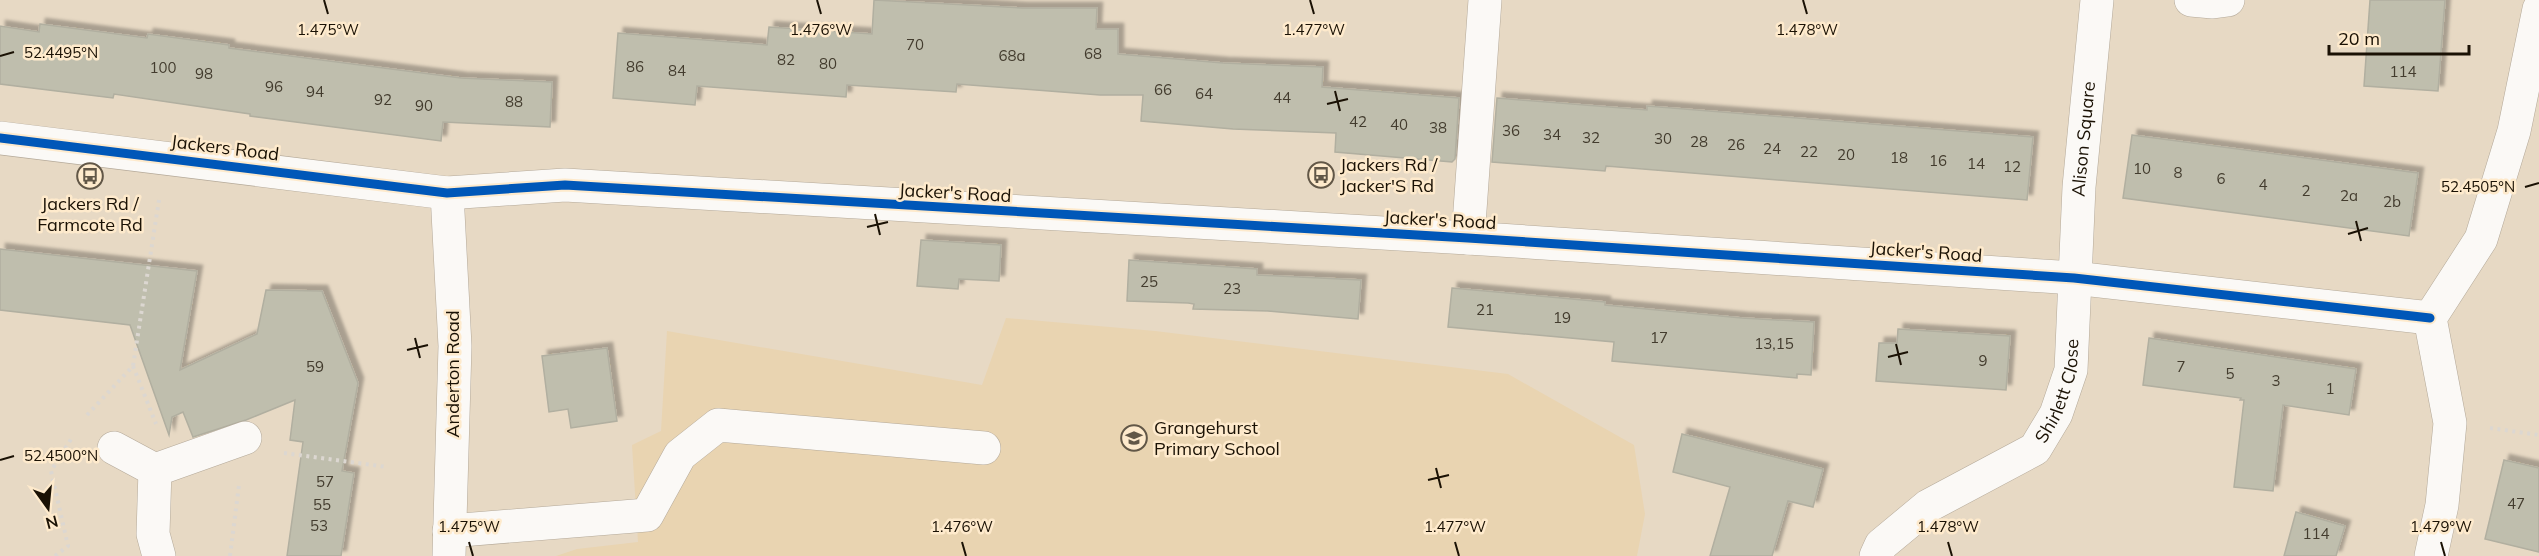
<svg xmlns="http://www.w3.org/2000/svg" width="2539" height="556" viewBox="0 0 2539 556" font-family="Mulish,sans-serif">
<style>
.built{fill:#e9d4b1}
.building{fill:#bfbead;stroke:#b1afa0;stroke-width:1.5;filter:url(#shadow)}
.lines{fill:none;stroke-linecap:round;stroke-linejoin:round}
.minor-casing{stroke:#b4a999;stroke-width:34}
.path{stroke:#dcd7d1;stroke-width:4;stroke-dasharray:3 4.5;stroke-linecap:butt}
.minor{stroke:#fbf9f6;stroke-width:33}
.cycleway-casing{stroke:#feeacc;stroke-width:13}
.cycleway{stroke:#0057b8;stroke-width:9}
.ticks{fill:none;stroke:#1a1104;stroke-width:2}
.labels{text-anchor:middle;stroke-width:5;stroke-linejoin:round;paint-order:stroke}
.number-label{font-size:15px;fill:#433c2e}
.street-label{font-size:18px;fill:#1a1104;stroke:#feeacc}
.poi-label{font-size:18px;fill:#1a1104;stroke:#feeacc;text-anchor:start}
.ticks-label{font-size:15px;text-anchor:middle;fill:#1a1104;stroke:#feeacc;stroke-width:5;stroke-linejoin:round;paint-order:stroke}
</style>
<defs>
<filter id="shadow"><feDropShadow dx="5.5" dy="-5.5" stdDeviation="1.5" flood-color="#0004"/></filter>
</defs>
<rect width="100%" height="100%" fill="#e7d9c4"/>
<!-- built -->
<polygon class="built" points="1006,318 1155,331 1508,374 1634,445 1645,514 1637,556 556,556 577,549 638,542 632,445 661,431 667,331 982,385"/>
<!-- building -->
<g class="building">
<polygon points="874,0 1022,8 1097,8 1096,29 1118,29 1118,54 1223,63 1323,67 1322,87 1459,98 1455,159 1452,162 1335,152 1336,133 1233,129 1141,121 1143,95 1100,95 957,84 956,92 847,85 846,97 697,86 695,105 613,98 618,33 767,45 769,27 872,34"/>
<polygon points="2370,0 2445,0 2438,91 2364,86"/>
<polygon points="40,24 147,38 148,34 229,45 229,48 461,78 552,82 550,127 443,122 441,141 250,116 250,114 114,94 113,98 0,84 0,26 39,32"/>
<polygon points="1497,98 1647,110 1647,106 2033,137 2027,200 1606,166 1605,171 1492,162"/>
<polygon points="2132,135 2418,173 2409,236 2123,198"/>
<polygon points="921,240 1001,245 999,281 959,279 958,289 917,286"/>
<polygon points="0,249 197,271 180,370 257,334 266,290 322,291 358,383 342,471 354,473 341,556 287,556 303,442 290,440 295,400 246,420 193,437 183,412 172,417 169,435 130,325 0,310"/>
<polygon points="1129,260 1257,269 1257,275 1361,280 1358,319 1268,311 1193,309 1194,304 1188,303 1127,301"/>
<polygon points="1452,288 1605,302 1605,305 1742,318 1814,322 1811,375 1797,374 1797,378 1612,361 1614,342 1448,327"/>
<polygon points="1898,329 2010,336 2006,390 1876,381 1879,343 1897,343"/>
<polygon points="2149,338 2356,369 2349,415 2283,405 2273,491 2234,487 2244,400 2240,400 2241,398 2143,385"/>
<polygon points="607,348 617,421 571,428 568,409 549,412 542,356"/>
<polygon points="1682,434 1823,469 1813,507 1788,501 1772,556 1710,556 1730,487 1673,472"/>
<polygon points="2504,460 2539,468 2539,552 2485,539"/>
<polygon points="2296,512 2345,526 2336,556 2284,556"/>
</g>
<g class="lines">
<!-- minor casing -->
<g class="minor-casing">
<g id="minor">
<polyline points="2191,0 2213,2 2228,0"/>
<polyline points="0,138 447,193 565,185 1468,238 2074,278 2430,318"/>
<polyline points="447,193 455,346 449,556"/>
<polyline points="1468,238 1485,0"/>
<polyline points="114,448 155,470 245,438"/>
<polyline points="155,470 153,534 159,556"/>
<polyline points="449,531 647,515 680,455 718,425 984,448"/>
<path id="s1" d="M1876 556 1881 545 1928 506 2035 449 2056 414 2071 370 2079 187 2097 0"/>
<polyline points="2431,556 2442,505 2450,423 2430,318 2481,239 2514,131 2539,9"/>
</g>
</g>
<!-- path -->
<g class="path">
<polyline points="133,366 156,424"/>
<polyline points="87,415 133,366 159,200"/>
<polyline points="2490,428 2539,435"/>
<polyline points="284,453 387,467"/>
<polyline points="55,556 68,546 51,471 73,436"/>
<polyline points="230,556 239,485"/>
</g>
<!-- minor -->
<use href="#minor" class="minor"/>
<!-- cycleway casing -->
<g class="cycleway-casing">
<polyline id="cycleway" points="0,138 447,193 565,185 1468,238 2074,278 2430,318"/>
</g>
<!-- cycleway -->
<use href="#cycleway" class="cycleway"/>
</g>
<!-- ticks -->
<path class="ticks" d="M324 0 328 14M817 0 821 14M1310 0 1314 14M1803 0 1807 14M0 56 14 52M1335 91 1340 111M1327 104 1348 99M2525 187 2539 183M875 214 880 235M2356 221 2361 241M867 227 888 222M2348 234 2368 228M415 338 420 358M1896 344 1901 365M407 350 428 345M1888 357 1908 352M0 460 14 456M1436 468 1441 488M1428 480 1449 475M469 542 473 556M962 542 966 556M1455 542 1459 556M1948 542 1952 556M2441 542 2445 556"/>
<!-- icons -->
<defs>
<g id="bus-ring" transform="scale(1.35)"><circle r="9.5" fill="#feeacc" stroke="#625747" stroke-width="1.5"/><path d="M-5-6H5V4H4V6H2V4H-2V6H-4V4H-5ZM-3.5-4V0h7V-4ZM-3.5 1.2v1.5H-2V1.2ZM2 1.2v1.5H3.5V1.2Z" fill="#625747"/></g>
<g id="school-ring" transform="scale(1.35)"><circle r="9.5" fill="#feeacc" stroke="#625747" stroke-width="1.5"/><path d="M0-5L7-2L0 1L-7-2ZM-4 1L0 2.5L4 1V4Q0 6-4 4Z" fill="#625747"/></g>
</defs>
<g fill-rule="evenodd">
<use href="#bus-ring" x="1321" y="175"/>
<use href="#bus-ring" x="90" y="176"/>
<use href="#school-ring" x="1134" y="438"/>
</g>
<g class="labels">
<!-- number labels -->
<g class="number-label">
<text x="915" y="50">70</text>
<text x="1093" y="59">68</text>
<text x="1012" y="61">68a</text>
<text x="786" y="65">82</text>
<text x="828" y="69">80</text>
<text x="635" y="72">86</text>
<text x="163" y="73">100</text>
<text x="677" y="76">84</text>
<text x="2403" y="77">114</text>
<text x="204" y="79">98</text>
<text x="274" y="92">96</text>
<text x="1163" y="95">66</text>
<text x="315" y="97">94</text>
<text x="1204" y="99">64</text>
<text x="1282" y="103">44</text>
<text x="383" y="105">92</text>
<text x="514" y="107">88</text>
<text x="424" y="111">90</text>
<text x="1358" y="127">42</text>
<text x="1399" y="130">40</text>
<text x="1438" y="133">38</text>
<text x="1511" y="136">36</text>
<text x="1552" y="140">34</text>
<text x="1591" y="143">32</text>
<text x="1663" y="144">30</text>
<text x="1699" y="147">28</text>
<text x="1736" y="150">26</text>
<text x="1772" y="154">24</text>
<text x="1809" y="157">22</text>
<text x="1846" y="160">20</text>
<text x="1899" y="163">18</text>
<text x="1938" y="166">16</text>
<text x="1976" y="169">14</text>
<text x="2012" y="172">12</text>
<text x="2142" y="174">10</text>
<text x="2178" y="178">8</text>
<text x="2221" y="184">6</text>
<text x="2263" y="190">4</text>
<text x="2306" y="196">2</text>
<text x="2349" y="201">2a</text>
<text x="2392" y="207">2b</text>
<text x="1149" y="287">25</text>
<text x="1232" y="294">23</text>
<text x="1485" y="315">21</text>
<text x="1562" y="323">19</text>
<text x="1659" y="343">17</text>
<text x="1774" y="349">13,15</text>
<text x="1983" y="366">9</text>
<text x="315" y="372">59</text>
<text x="2181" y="372">7</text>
<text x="2230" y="379">5</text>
<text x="2276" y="386">3</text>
<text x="2330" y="394">1</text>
<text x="325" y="487">57</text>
<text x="2516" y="509">47</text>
<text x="322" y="510">55</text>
<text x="319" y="531">53</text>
<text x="2316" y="539">114</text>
</g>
<!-- street labels -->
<g class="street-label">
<text dy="6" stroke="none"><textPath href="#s1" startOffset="513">Alison Square</textPath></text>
<text transform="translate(225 148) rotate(7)" y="6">Jackers Road</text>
<text transform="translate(955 193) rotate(3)" y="6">Jacker's Road</text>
<text transform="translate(1440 220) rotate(3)" y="6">Jacker's Road</text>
<text transform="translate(1926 252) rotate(4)" y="6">Jacker's Road</text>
<text transform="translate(453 374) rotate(-90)" y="6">Anderton Road</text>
<text dy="6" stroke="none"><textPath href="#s1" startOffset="258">Shirlett Close</textPath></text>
</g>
<!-- poi labels -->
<g class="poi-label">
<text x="1340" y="171">Jackers Rd /<tspan x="1340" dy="21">Jacker'S Rd</tspan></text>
<text x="90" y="210" text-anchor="middle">Jackers Rd /<tspan x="90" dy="21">Farmcote Rd</tspan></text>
<text x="1154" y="434">Grangehurst<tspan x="1154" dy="21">Primary School</tspan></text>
</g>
</g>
<g class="ticks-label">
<text x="328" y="35">1.475°W</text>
<text x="821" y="35">1.476°W</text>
<text x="1314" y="35">1.477°W</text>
<text x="1807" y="35">1.478°W</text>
<text x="61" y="58">52.4495°N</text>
<text x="2478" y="192">52.4505°N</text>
<text x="61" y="461">52.4500°N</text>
<text x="469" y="532">1.475°W</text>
<text x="962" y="532">1.476°W</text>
<text x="1455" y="532">1.477°W</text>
<text x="1948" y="532">1.478°W</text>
<text x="2441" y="532">1.479°W</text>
</g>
<!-- north arrow -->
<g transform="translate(48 508) rotate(165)" stroke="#feeacc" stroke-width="4.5" paint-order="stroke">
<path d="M0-4.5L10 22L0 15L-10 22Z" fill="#1a1104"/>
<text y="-9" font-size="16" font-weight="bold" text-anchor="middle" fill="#1a1104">N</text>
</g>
<!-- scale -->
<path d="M2329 45v9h140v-9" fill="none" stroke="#1a1104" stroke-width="3"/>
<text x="2338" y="45" font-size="18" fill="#1a1104" stroke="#feeacc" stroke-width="4.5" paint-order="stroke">20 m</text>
</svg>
